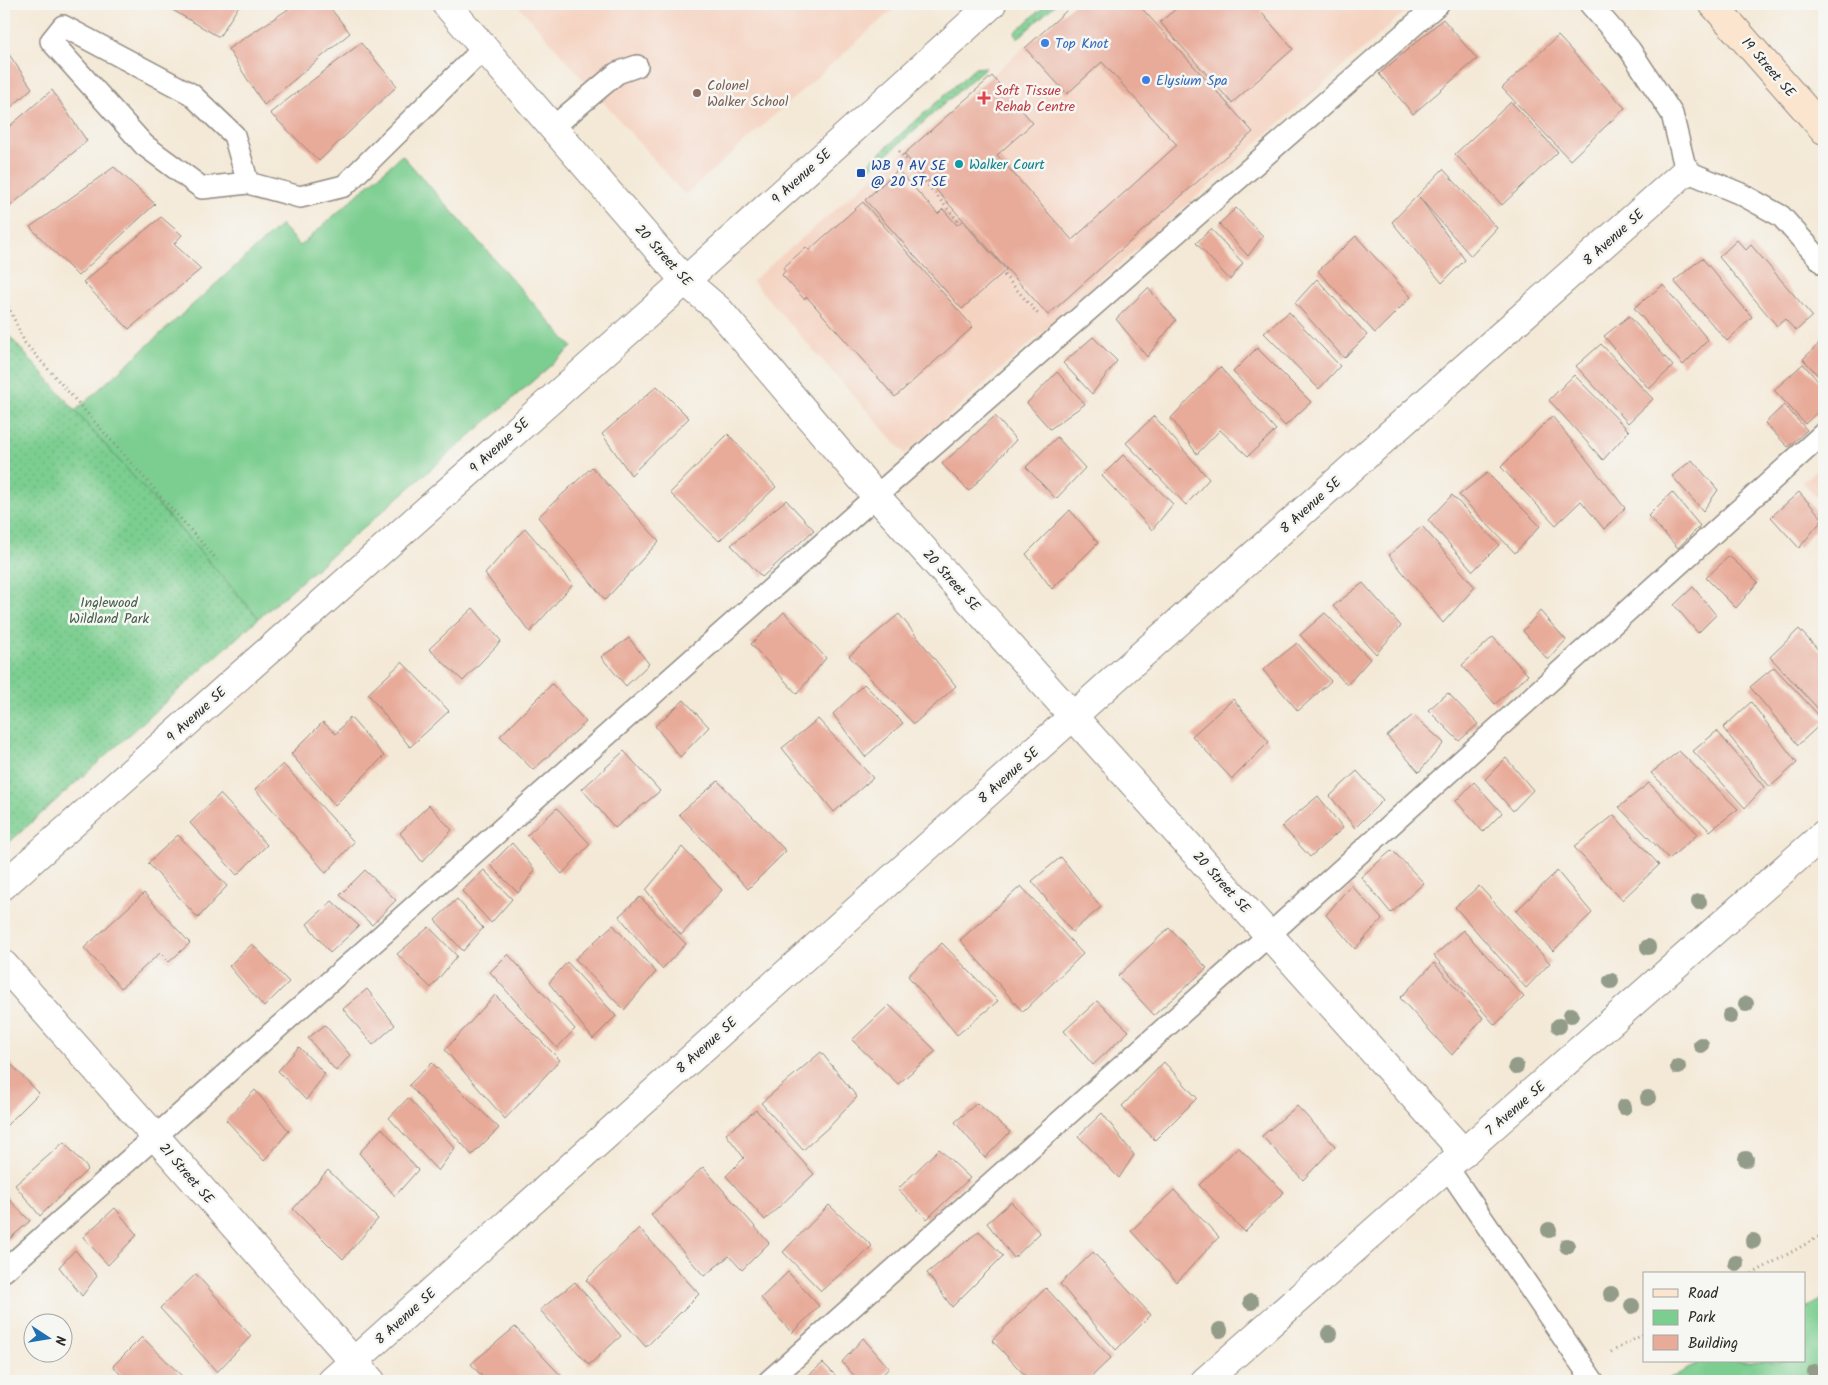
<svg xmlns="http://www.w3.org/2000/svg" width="1828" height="1385" viewBox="0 0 1828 1385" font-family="Kalam,sans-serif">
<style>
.built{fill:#f5d3c1}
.grass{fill:url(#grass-dots);stroke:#537c5e}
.park{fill:#7bce90;stroke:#537c5e}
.building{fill:#e8aa99}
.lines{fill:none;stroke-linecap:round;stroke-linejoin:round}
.service-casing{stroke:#908a81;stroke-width:24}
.minor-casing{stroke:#908a81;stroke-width:30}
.secondary-casing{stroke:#908a81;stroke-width:30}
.path{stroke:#908a81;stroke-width:3;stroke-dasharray:1 4;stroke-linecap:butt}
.service{stroke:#fff;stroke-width:21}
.minor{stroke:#fff;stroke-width:28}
.secondary{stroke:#fbe5cf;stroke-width:28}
.tree{fill:#939b89}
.shop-dot{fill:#3f7fe0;stroke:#f6f6f2;stroke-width:2}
.education-dot{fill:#8d6e63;stroke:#f6f6f2;stroke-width:2}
.health-dot{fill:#e0444e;stroke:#f6f6f2;stroke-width:2}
.culture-dot{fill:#0f9aa8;stroke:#f6f6f2;stroke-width:2}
.transit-dot{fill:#1a4fb4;stroke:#f6f6f2;stroke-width:2}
.labels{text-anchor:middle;stroke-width:5;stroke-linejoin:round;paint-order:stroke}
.shop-label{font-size:14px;fill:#366cbe;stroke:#f6f6f2;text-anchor:start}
.street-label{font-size:14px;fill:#2b2b2b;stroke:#f6f6f2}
.education-label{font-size:14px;fill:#785e54;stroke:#f6f6f2;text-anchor:start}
.health-label{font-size:14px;fill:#be3a42;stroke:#f6f6f2;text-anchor:start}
.culture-label{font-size:14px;fill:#0d838f;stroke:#f6f6f2;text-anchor:start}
.transit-label{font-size:14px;fill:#164399;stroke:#f6f6f2;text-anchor:start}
.park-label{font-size:14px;fill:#435c49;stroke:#f6f6f2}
</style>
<defs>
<pattern id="grass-dots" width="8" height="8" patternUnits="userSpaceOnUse" patternTransform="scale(1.25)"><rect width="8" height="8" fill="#7bce90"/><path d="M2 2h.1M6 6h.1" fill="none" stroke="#6ab17c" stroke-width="1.8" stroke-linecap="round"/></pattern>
</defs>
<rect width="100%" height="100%" fill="#f6f6f2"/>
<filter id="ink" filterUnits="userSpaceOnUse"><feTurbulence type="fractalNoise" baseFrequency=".02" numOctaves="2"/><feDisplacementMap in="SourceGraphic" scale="10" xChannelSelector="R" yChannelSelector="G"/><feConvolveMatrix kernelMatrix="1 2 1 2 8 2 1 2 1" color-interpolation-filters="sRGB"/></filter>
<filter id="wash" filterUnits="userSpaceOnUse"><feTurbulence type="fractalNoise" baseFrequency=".0096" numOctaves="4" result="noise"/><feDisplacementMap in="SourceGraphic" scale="20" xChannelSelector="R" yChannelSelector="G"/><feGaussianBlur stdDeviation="1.12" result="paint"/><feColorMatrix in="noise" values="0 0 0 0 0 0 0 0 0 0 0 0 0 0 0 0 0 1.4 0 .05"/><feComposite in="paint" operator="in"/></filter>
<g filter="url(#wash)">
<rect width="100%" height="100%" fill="#f4e9d7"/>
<!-- built -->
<g class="built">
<polygon points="517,4 899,4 685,195"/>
<polygon points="1074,4 1414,4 905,454 752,281 1028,44"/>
<polygon points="1824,463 1824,504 1802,482"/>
</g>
<!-- grass -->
<g class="grass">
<polygon points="1047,4 1056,4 1017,39 1015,32"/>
<polygon points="986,67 867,172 863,168 975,68"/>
<polygon points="4,330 259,618 4,847"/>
</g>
<!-- park -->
<g class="park">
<polygon points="402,155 572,347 259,618 75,411 281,225 300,246"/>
<polygon points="1824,1298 1824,1381 1665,1381 1703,1361 1804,1361 1804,1309"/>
</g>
<g id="blocks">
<!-- building -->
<g class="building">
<polygon points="173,4 240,4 219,37 169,8"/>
<polygon points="296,4 327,4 350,33 264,105 228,49"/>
<polygon points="1074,4 1138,4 1253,132 1048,315 904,154 992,76 1033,123 997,155 1072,240 1177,145 1102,62 1067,94 1025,48"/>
<polygon points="1182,4 1254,4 1293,49 1232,103 1160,22"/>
<polygon points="1443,19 1477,59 1413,114 1379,74"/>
<polygon points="1558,36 1625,108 1570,160 1502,88"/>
<polygon points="361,43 397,86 319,161 270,113"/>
<polygon points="4,47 32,88 4,114"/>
<polygon points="52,90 87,141 8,208 4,203 4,131"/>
<polygon points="1511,102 1558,152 1502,205 1455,154"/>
<polygon points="114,167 155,204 78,276 30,227"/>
<polygon points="1443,169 1497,228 1471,256 1419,197 1465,260 1442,283 1392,222"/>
<polygon points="898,170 938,214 943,209 957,225 962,221 1006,270 962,309 865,200"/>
<polygon points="863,202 973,327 895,397 807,297 804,299 782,275 785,271 783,268 806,247 809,250"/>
<polygon points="1236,208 1263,236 1248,256 1219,224"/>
<polygon points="161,217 182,235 174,244 201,269 129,329 83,282"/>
<polygon points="1211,229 1243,263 1230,280 1196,243"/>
<polygon points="1356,236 1411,297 1375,333 1318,271"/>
<polygon points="1737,240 1746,250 1751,245 1812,316 1796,331 1785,319 1777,326 1719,257"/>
<polygon points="1702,258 1752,317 1727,341 1674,281"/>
<polygon points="1317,279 1367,335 1344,358 1295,303"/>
<polygon points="1663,285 1708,340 1683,365 1634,308"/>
<polygon points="1148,288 1176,320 1147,357 1116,319"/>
<polygon points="1289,312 1340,366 1319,389 1264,333"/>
<polygon points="1629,316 1673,366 1649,389 1604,336"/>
<polygon points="1093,337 1117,361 1092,394 1063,363"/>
<polygon points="1824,339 1824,382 1803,359"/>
<polygon points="1601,344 1653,399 1628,423 1576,366"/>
<polygon points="1257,348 1311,402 1285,426 1233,372"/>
<polygon points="1803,364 1824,388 1824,406 1805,424 1774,390"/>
<polygon points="1220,367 1276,430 1248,456 1220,430 1197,454 1171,418"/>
<polygon points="1057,372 1085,404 1050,429 1027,403"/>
<polygon points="1574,375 1629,431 1603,460 1549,400"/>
<polygon points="657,386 689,418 631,475 602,434"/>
<polygon points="1784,405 1807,430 1788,447 1765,423"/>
<polygon points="995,416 1016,440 969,491 942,464"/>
<polygon points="1154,416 1209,479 1186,505 1126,443"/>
<polygon points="1552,416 1625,508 1604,529 1581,501 1556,525 1501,467"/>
<polygon points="728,434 776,487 719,541 670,493"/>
<polygon points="1057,437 1085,468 1056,499 1026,467"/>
<polygon points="1123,455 1173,504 1152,530 1102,476"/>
<polygon points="1692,460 1718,490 1703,511 1672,476"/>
<polygon points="592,467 659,541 605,600 538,517"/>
<polygon points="1487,473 1540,526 1515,553 1459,495"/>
<polygon points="1672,492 1700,526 1678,548 1648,516"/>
<polygon points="1799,492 1823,519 1799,548 1771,517"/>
<polygon points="1452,495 1499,545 1473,571 1428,520"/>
<polygon points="786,500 814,530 762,577 731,545"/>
<polygon points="1070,510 1098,543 1052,589 1026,554"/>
<polygon points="1422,526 1475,587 1443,623 1389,555"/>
<polygon points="525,528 573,584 530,632 485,574"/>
<polygon points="1729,556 1758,582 1736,608 1706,578"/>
<polygon points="1363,583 1401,626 1376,654 1333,606"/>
<polygon points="1693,587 1716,615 1698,633 1674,605"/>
<polygon points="473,608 501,641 463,681 429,649"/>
<polygon points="1540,611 1566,640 1548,660 1523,631"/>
<polygon points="784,612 826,658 797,694 751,644"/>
<polygon points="1325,613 1370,659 1347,685 1300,635"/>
<polygon points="899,614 956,686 914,724 849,656"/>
<polygon points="1799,629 1824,656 1824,715 1770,657"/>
<polygon points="1493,637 1528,675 1495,704 1462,665"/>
<polygon points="629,638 649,664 626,686 601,657"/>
<polygon points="1297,643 1331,681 1298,711 1263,670"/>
<polygon points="402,662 449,711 410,747 368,694"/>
<polygon points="1774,667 1824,721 1798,745 1750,687"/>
<polygon points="552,684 586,722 533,770 500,736"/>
<polygon points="864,684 903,723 865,757 833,714"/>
<polygon points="1448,693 1478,724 1459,741 1428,710"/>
<polygon points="1233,699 1269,742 1232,779 1192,736"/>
<polygon points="684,700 709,727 680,757 655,726"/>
<polygon points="1751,702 1797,763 1770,787 1723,728"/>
<polygon points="1413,715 1444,743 1419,772 1387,736"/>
<polygon points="350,717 384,756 335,805 291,754 323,722 336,734"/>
<polygon points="818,719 873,778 834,812 782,748"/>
<polygon points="1717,731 1764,787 1745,808 1693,751"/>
<polygon points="624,751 660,791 615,828 582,789"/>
<polygon points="1679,751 1738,809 1710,831 1651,773"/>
<polygon points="1506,758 1533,790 1513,811 1485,779"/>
<polygon points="283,764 354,842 326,873 255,789"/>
<polygon points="1357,771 1383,800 1355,828 1330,796"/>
<polygon points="718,781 786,851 748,889 679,814"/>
<polygon points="1474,782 1502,813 1483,832 1456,801"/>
<polygon points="1649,783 1698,834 1669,859 1619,807"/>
<polygon points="220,794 267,845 237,875 190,823"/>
<polygon points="1318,796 1343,828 1310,857 1282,826"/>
<polygon points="429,805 452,830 422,862 400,833"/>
<polygon points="557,808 590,844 562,874 527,835"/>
<polygon points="1614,815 1659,865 1622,900 1574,847"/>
<polygon points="178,835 227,886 198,918 148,863"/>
<polygon points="512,843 535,870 518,893 490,865"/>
<polygon points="682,847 722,890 681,935 646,890"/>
<polygon points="1392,850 1424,883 1391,913 1361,877"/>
<polygon points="1061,857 1101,907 1072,932 1032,881"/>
<polygon points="365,870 396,900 372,925 340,895"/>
<polygon points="484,870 512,899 491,923 462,891"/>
<polygon points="1557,871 1592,913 1553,951 1516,911"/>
<polygon points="1351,885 1382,919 1355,949 1326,915"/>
<polygon points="1021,886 1083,954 1023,1012 960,940"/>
<polygon points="1479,886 1550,963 1526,988 1455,907"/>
<polygon points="144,893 190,943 169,962 160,953 121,988 84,948"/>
<polygon points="640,897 686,944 662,969 619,916"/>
<polygon points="457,899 483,928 463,951 435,920"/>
<polygon points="332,901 359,926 330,953 307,924"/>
<polygon points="613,925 656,972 624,1010 575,959"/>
<polygon points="429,927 457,956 431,988 397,954"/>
<polygon points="1169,928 1207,968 1154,1015 1118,976"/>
<polygon points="1463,930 1524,997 1495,1025 1434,956"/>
<polygon points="942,943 998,1001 957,1035 908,976"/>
<polygon points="252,944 289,982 264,1007 229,966"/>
<polygon points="508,954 575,1029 557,1048 490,972"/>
<polygon points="567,962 616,1016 593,1039 549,983"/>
<polygon points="1434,963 1483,1018 1452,1055 1400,998"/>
<polygon points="367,989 395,1025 373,1045 343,1009"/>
<polygon points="495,995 560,1060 505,1119 445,1050"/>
<polygon points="1097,1001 1129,1031 1093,1065 1064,1031"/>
<polygon points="889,1005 936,1051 898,1084 852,1040"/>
<polygon points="325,1025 350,1055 336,1071 308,1038"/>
<polygon points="299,1047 325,1074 306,1100 278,1071"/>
<polygon points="821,1052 857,1097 831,1125 803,1150 761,1103"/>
<polygon points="4,1057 39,1093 4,1128"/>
<polygon points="1164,1062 1197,1098 1155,1140 1122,1106"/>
<polygon points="432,1063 499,1128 472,1155 409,1085"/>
<polygon points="255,1090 289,1131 264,1161 226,1120"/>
<polygon points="408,1098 455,1148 438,1171 389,1118"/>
<polygon points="977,1103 1010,1132 985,1158 955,1122"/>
<polygon points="1297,1106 1335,1146 1303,1180 1262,1136"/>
<polygon points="756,1110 814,1174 765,1220 726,1176 744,1158 726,1134"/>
<polygon points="1102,1113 1134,1155 1119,1178 1078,1136"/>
<polygon points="382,1128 418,1170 395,1196 359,1153"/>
<polygon points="64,1142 88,1169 40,1216 15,1185"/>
<polygon points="1238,1147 1284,1192 1245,1232 1199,1185"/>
<polygon points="939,1149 970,1178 927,1219 898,1189"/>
<polygon points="703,1167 769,1243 742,1270 729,1256 704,1276 651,1215"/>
<polygon points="328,1170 378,1219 343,1259 293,1209"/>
<polygon points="1174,1190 1219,1237 1177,1282 1131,1231"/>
<polygon points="4,1194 30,1221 6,1242 4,1239"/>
<polygon points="1011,1202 1040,1233 1014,1258 987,1223"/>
<polygon points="829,1205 872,1246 821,1291 783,1252"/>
<polygon points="115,1208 137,1235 108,1265 83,1237"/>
<polygon points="639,1228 699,1294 646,1347 586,1280"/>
<polygon points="979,1231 1003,1256 952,1307 927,1273"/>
<polygon points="75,1250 97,1276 82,1296 59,1267"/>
<polygon points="1093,1252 1151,1315 1116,1350 1060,1284"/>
<polygon points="788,1272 819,1306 792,1333 761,1298"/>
<polygon points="196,1274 251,1336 217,1372 160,1308"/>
<polygon points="575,1282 621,1336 589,1365 540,1310"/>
<polygon points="1046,1288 1111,1358 1087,1381 1030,1381 992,1340"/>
<polygon points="515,1327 566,1381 486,1381 471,1364"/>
<polygon points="142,1337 187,1381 126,1381 113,1366"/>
<polygon points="863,1338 889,1368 877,1381 859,1381 842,1362"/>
<polygon points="823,1363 841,1381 802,1381"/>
</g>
</g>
</g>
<g filter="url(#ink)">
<use href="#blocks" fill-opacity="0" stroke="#908a81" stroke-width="1"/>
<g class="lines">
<!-- service casing -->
<g class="service-casing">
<g id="service">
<polyline points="1590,4 1630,50 1672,114 1686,171 1741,194 1781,216 1824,264"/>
<polyline points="552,128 617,73 637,66"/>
<polyline points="248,183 234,135 191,94 63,26 51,41 144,145 202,188 248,183 300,197 344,186 484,48"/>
<polyline points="1447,1167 1593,1381"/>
<polyline points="4,1271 876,496 1438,4"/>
<polyline points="769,1381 1269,935 1824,433"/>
</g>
</g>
<!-- minor casing -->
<g class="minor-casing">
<g id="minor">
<polyline points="446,4 685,281 719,310 876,496 1464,1153"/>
<polyline points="4,885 685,281 992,4"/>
<polyline points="4,965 371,1381"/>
<polyline points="332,1381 1110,683 1686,171"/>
<polyline points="1205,1381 1824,834"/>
</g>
</g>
<!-- secondary casing -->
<g class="secondary-casing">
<polyline id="secondary" points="1713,4 1824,130"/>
</g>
<!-- path -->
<g class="path">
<polyline points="899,151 959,222"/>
<polyline points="1004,275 1038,314"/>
<polyline points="4,297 25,343 217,560"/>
<polyline points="1752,1274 1824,1234"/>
<polyline points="1611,1352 1644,1334"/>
</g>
<!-- service -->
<use href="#service" class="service"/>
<!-- minor -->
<use href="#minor" class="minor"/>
<!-- secondary -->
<use href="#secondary" class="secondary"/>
</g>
<!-- trees -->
<g class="tree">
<circle cx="1699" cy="902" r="8"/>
<circle cx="1648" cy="947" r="8"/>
<circle cx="1611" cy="981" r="8"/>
<circle cx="1746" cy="1004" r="8"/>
<circle cx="1571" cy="1015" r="8"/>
<circle cx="1730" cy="1016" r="8"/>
<circle cx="1559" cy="1026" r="8"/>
<circle cx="1701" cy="1045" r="8"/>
<circle cx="1516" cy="1067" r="8"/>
<circle cx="1678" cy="1067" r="8"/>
<circle cx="1648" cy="1098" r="8"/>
<circle cx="1624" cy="1107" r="8"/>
<circle cx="1746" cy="1159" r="8"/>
<circle cx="1549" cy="1230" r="8"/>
<circle cx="1753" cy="1241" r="8"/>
<circle cx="1567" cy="1246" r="8"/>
<circle cx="1736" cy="1263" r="8"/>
<circle cx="1611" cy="1294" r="8"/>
<circle cx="1251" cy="1302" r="8"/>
<circle cx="1632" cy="1306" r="8"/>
<circle cx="1220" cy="1330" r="8"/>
<circle cx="1329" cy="1334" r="8"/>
<circle cx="1815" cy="1372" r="8"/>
</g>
</g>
<!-- markers -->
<g class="shop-dot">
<circle cx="1045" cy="43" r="5"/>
<circle cx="1146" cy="80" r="5"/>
</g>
<circle class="education-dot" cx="697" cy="93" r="5"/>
<path class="health-dot" d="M981.5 90.5h5v5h5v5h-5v5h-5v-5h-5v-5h5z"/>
<circle class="culture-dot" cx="959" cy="164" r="5"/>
<rect class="transit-dot" x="856" y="168" width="10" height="10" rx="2.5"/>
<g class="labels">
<!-- shop labels -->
<g class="shop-label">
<text x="1055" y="48">Top Knot</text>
<text x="1156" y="85">Elysium Spa</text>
</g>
<!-- street labels -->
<g class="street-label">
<text transform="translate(1769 67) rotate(49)" y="5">19 Street SE</text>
<text transform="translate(801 176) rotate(-42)" y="5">9 Avenue SE</text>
<text transform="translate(1613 237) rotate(-42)" y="5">8 Avenue SE</text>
<text transform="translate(664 255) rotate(48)" y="5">20 Street SE</text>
<text transform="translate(499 445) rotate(-42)" y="5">9 Avenue SE</text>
<text transform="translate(1310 505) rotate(-42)" y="5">8 Avenue SE</text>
<text transform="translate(952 580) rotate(48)" y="5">20 Street SE</text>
<text transform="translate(196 714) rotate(-42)" y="5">9 Avenue SE</text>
<text transform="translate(1008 775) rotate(-42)" y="5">8 Avenue SE</text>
<text transform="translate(1222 882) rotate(48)" y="5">20 Street SE</text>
<text transform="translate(706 1045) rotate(-42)" y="5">8 Avenue SE</text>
<text transform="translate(1515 1108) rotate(-41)" y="5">7 Avenue SE</text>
<text transform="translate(187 1173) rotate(49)" y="5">21 Street SE</text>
<text transform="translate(405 1316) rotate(-42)" y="5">8 Avenue SE</text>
</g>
<!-- education labels -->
<g class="education-label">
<text x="707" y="90">Colonel<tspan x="707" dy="16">Walker School</tspan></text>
</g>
<!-- health labels -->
<g class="health-label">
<text x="995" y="95">Soft Tissue<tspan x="995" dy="16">Rehab Centre</tspan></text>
</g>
<!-- culture labels -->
<g class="culture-label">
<text x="969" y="169">Walker Court</text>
</g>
<!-- transit labels -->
<g class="transit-label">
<text x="871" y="170">WB 9 AV SE<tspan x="871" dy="16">@ 20 ST SE</tspan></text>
</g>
<!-- park labels -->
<g class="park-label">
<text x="109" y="607">Inglewood<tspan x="109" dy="16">Wildland Park</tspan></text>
</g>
</g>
<!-- margin -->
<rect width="1828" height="1385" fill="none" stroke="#f6f6f2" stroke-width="20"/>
<!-- legend -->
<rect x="1643" y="1272" width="162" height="90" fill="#f6f6f2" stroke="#a5a5a2"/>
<rect x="1653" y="1289" width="25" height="8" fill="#fbe5cf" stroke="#a5a5a2"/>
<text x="1688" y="1298" font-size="15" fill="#2b2b2b">Road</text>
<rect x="1653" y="1310" width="25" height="15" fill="#7bce90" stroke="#a5a5a2"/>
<text x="1688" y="1322" font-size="15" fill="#2b2b2b">Park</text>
<rect x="1653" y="1335" width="25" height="15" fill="#e8aa99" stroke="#a5a5a2"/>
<text x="1688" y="1348" font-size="15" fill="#2b2b2b">Building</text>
<!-- north arrow -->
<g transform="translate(48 1338) rotate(102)"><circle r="24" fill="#f6f6f2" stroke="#a5a5a2"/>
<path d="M0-4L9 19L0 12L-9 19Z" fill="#1f6fb2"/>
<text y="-8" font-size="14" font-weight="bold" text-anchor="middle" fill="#2b2b2b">N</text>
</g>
</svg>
